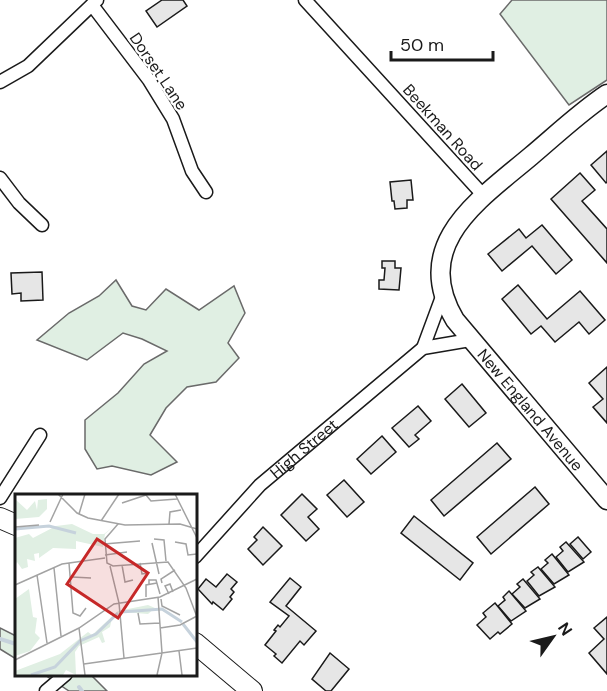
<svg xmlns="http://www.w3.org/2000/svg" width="607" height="691" viewBox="0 0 607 691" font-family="'DM Sans',sans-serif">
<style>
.green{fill:#e0efe3;stroke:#6a6a6a;stroke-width:1.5}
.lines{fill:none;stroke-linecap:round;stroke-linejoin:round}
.stream{stroke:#c6d2dc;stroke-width:4}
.building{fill:#e6e6e6;stroke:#1a1a1a;stroke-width:1.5}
.street-casing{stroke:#1a1a1a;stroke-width:15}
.secondary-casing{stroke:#1a1a1a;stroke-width:21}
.primary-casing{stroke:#1a1a1a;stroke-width:22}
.street{stroke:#fff;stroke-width:12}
.secondary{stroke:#fff;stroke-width:18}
.primary{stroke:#fff;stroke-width:20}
.labels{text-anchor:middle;stroke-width:4.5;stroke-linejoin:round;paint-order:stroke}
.street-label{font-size:16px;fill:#1a1a1a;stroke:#fff}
.inset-river{fill:none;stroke:#c6d2dc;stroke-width:3}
.inset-road{fill:none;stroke:#a3a3a3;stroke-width:1.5}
.view{fill:#c62828;fill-opacity:0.15;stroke:#c62828;stroke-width:3}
.inset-edge{fill:none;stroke:#1a1a1a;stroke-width:3}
</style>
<rect width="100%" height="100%" fill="#fff"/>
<!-- green -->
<g class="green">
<polygon points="512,0 607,0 607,80 569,105 500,14"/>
<polygon points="116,280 132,306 146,310 166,289 199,310 234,286 245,313 228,343 239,358 216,382 187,387 166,408 150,435 177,462 151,475 112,466 97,469 85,449 85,420 118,393 144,364 167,351 142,339 123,333 87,360 37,340 69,313 99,296"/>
<polygon points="0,628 16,636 16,659 0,649"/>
<polygon points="45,675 91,675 107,691 69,691"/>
</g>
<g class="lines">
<!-- stream -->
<g class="stream">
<polyline points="0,639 16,644"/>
<polyline points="79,687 82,691"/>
</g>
</g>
<!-- building -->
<g class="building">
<polygon points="162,0 183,0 187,6 157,27 146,11"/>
<polygon points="607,151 607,182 606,183 591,165"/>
<polygon points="580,173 595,190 582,201 607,229 607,263 551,199"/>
<polygon points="411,180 413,200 407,200 407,208 395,209 394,201 392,201 390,182"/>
<polygon points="542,225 572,260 556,274 532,246 502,271 488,254 519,229 526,238"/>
<polygon points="382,261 395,261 395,268 401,268 399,290 379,289 379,280 384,280 385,268 382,268"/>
<polygon points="42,272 43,300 21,301 21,293 12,294 11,273"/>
<polygon points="518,285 547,319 580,291 605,320 589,334 579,322 555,342 541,326 531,334 502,299"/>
<polygon points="607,367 607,423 593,407 603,399 589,383"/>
<polygon points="462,384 486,413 469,427 445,399"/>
<polygon points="418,406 431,421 415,435 419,439 409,447 392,428"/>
<polygon points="382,436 396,452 371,474 357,459"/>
<polygon points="497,443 511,459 444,516 431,500"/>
<polygon points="344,480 364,502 347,517 327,495"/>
<polygon points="535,487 549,504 491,554 477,537"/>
<polygon points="302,494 317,509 308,517 319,529 306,541 281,515"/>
<polygon points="414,516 473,563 460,580 401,533"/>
<polygon points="263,527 282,546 263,565 248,549 257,540 254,537"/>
<polygon points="578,537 591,552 583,559 570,544"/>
<polygon points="566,542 584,562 568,572 556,557 563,551 560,547"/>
<polygon points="552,554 569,575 554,584 541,569 548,563 545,560"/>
<polygon points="538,567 555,587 539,596 527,581 534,575 531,572"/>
<polygon points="227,574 237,582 231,589 234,592 230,597 232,599 223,610 213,602 212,604 198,589 206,579 216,587"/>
<polygon points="290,578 301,587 286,606 316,631 304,645 300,641 282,663 274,656 276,654 265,645 276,631 274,630 278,625 280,627 289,616 270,602"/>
<polygon points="523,579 540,599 525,608 512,594 520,587 517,584"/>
<polygon points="509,591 526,611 511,621 498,606 505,600 503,597"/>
<polygon points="495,603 512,624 500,634 498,632 490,639 477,625 486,617 483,613"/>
<polygon points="607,617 607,674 589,653 604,639 594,628"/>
<polygon points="330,653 349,669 331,691 326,691 312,679"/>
</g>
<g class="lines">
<!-- street casing -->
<g class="street-casing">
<g id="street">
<polyline points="305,0 484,196"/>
<polyline points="92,5 149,80 173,119 192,171 206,192"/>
<polyline points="0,82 28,66 97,0"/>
<polyline points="0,178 19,203 42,225"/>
<polyline points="423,348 443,294"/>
<polyline points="0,498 40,435"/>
<path id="s1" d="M195 557 260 485 423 348 470 340"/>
<polyline points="46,691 66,674"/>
</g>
</g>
<!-- secondary casing -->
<g class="secondary-casing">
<g id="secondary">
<path id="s2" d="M607 94C580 112 556 135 531 156 479 200 410 244 455 320L607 500"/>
</g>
</g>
<!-- primary casing -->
<g class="primary-casing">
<g id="primary">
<polyline points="0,518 16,525"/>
<polyline points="195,643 252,691"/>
</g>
</g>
<!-- street -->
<use href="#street" class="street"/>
<!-- secondary -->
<use href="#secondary" class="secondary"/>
<!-- primary -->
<use href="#primary" class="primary"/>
</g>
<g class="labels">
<!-- street labels -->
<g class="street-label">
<text transform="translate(159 71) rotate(56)" y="6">Dorset Lane</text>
<text transform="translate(443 127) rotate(48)" y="6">Beekman Road</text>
<text dy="6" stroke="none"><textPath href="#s2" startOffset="418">New England Avenue</textPath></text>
<text dy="6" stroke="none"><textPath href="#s1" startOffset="154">High Street</textPath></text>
</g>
</g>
<!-- overview -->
<g transform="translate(15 494)">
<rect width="182" height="182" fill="#fff"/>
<path d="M32 5V15L24 23 0 25 1 6 12 16 20 7 22 16 23 6ZM57 30 78 40H89L98 33 90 40 88 53 61 47V55L38 54 24 64V59L19 60 20 67 12 65 13 73 7 75 2 68 0 72V44L14 40 18 44 41 32ZM14 95 18 123 22 124 20 139 25 144 15 157 0 162V105ZM133 111 140 114 133 120 108 118 97 124 95 133 87 138 90 148 87 149 84 143 64 152 60 158 61 181 51 176 48 181H0V177L45 160 73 138 77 141 103 117Z" fill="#e0efe3"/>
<path class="inset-river" d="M0 35 34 32 61 39M106 118 147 115 167 128M168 130 182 148M16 181 40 173 65 147 81 140 103 119"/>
<path class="inset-road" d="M43 0 62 19 73 24 110 31 165 30 182 35M160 0 182 44M131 1 136 7 162 5M107 9 131 1M64 20 70 0M86 27 104 0M35 28 48 0M103 30 90 45 92 69 98 72 153 68 171 94 182 123M154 30 155 18 166 16M0 33 24 31M139 45 149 46 151 67M160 48 171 50 173 61 182 60M137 49 144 80M89 50 125 47M90 61 112 58M54 69 58 119 65 122 71 114M125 69 127 80 134 79M107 71 110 88 118 86M95 72 104 109 109 164M39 74 46 142M22 81 32 149M57 83 76 84M147 89 146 85 160 76M134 90V86H141L145 100M0 91 47 70 90 64M154 100 150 92 155 90 158 98M131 103V91L142 89M146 105 147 112 165 121M123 119 125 130 145 129M64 134 70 181M145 134 165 131 182 122M164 157 167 181M0 166 64 134 99 110 145 103 182 85M69 170 182 154M142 181 147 159 143 103"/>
<path class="view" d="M82 45 133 79 103 124 52 90Z"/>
<rect width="182" height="182" class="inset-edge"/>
</g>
<!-- north arrow -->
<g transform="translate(553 637) rotate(56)" stroke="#ffffff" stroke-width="4.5" paint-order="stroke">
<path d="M0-4.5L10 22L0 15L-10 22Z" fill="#1a1a1a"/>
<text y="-9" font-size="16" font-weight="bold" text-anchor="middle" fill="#1a1a1a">N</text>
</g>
<!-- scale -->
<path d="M391 51v9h102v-9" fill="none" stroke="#1a1a1a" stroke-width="3"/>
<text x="400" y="51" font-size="18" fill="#1a1a1a" stroke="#ffffff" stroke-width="4.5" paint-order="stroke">50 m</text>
</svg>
